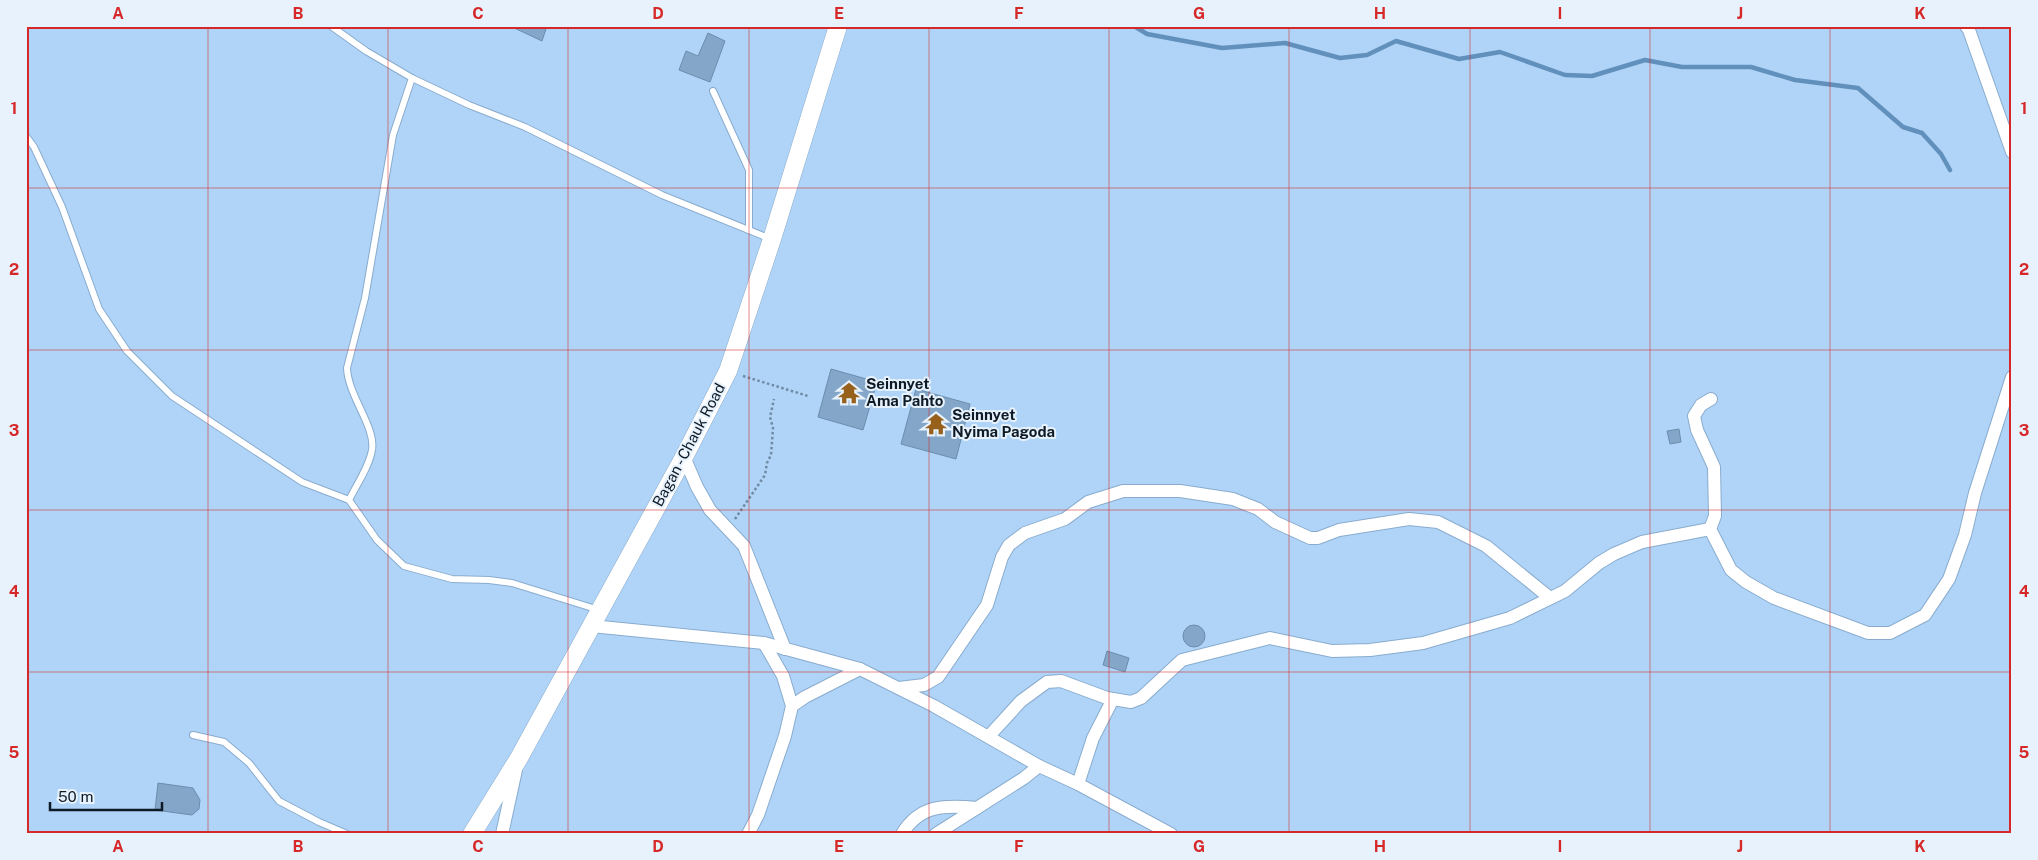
<svg xmlns="http://www.w3.org/2000/svg" width="2038" height="860" viewBox="0 0 2038 860" font-family="'Public Sans',sans-serif">
<style>
.lines{fill:none;stroke-linecap:round;stroke-linejoin:round}
.stream{stroke:#6290bc;stroke-width:4.5}
.building{fill:#84a7c9;stroke:#6b8dad}
.service-casing{stroke:#89acce;stroke-width:8}
.minor-casing{stroke:#89acce;stroke-width:14}
.secondary-casing{stroke:#89acce;stroke-width:19}
.path{stroke:#6f8aa4;stroke-width:2.5;stroke-dasharray:2.5 2.5;stroke-linecap:butt}
.service{stroke:#fff;stroke-width:6}
.minor{stroke:#fff;stroke-width:12}
.secondary{stroke:#fff;stroke-width:18}
.grid{fill:none;stroke:#d62828;stroke-width:1;stroke-opacity:0.55}
.labels{text-anchor:middle;stroke-width:4;stroke-linejoin:round;paint-order:stroke}
.poi-label{font-size:15px;font-weight:bold;fill:#0e1b27;stroke:#e7f2fd;text-anchor:start}
.street-label{font-size:15px;fill:#0e1b27;stroke:#e7f2fd}
.neatline{fill:none;stroke:#d62828;stroke-width:2}
.grid-label{font-size:16px;text-anchor:middle;font-weight:bold;fill:#d62828}
</style>
<rect width="100%" height="100%" fill="#b0d4f7"/>
<g class="lines">
<!-- stream -->
<polyline class="stream" points="1134,26 1147,34 1222,48 1285,43 1340,58 1367,55 1396,41 1459,59 1500,52 1565,75 1592,76 1645,60 1682,67 1751,67 1795,80 1858,88 1903,127 1922,133 1941,154 1950,170"/>
</g>
<!-- building -->
<g class="building">
<polygon points="510,26 547,26 542,41"/>
<polygon points="708,33 725,41 710,82 679,70 686,51 698,56"/>
<polygon points="831,369 877,382 863,430 818,417"/>
<polygon points="916,389 970,404 956,459 901,444"/>
<polygon points="1679,429 1681,442 1670,444 1667,431"/>
<circle cx="1194" cy="636" r="11"/>
<polygon points="1107,651 1129,658 1125,672 1103,665"/>
<polygon points="158,783 193,788 200,800 199,809 192,815 155,810"/>
</g>
<g class="lines">
<!-- service casing -->
<g class="service-casing">
<g id="service">
<polyline points="331,26 366,51 412,78 469,105 525,127 662,195 771,239"/>
<polyline points="713,91 749,170 749,230"/>
<polyline points="26,136 34,147 62,207 99,309 127,351 172,396 302,482 349,500 377,540 404,566 452,579 489,580 512,583 599,610"/>
<path d="M349 500C357 484 369 467 372 450 376 427 348 396 347 368L365 298 393 135 412 78"/>
<polyline points="193,735 224,742 249,763 279,801 319,822 347,834"/>
</g>
</g>
<!-- minor casing -->
<g class="minor-casing">
<g id="minor">
<polyline points="1966,26 1969,30 2012,152"/>
<polyline points="684,457 697,487 710,510 744,546 785,649"/>
<polyline points="1710,529 1731,570 1746,582 1774,598 1868,633 1890,633 1925,615 1949,579 1965,535 1975,493 2012,377"/>
<polyline points="1710,529 1715,516 1714,467 1697,430 1694,416 1701,405 1711,399"/>
<polyline points="591,626 764,643 860,669 934,706 1039,766 1078,784 1171,834"/>
<polyline points="899,688 924,685 938,677 987,605 1002,557 1009,545 1025,533 1065,519 1088,502 1123,491 1180,491 1233,499 1258,509 1275,522 1310,538 1318,538 1339,530 1409,519 1438,522 1486,546 1550,598"/>
<polyline points="792,706 805,697 860,669"/>
<polyline points="989,736 1021,701 1047,682 1061,681 1107,698 1131,702 1141,698 1182,660 1270,638 1332,651 1370,650 1423,643 1510,618 1565,591 1599,563 1614,554 1642,542 1710,529"/>
<polyline points="1078,784 1093,738 1113,699"/>
<polyline points="502,834 516,770"/>
<polyline points="748,834 758,815 785,736 792,706 783,676 764,643"/>
<path d="M902 834C920 804 946 805 977 808"/>
<polyline points="936,834 1024,778 1039,766"/>
</g>
</g>
<!-- secondary casing -->
<g class="secondary-casing">
<polyline id="secondary" points="472,834 519,758 684,457 728,371 772,239 838,26"/>
</g>
<!-- path -->
<g class="path">
<polyline points="743,376 808,396"/>
<polyline points="735,519 765,475 767,463 771,455 773,428 770,417 774,399"/>
</g>
<!-- service -->
<use href="#service" class="service"/>
<!-- minor -->
<use href="#minor" class="minor"/>
<!-- secondary -->
<use href="#secondary" class="secondary"/>
</g>
<!-- grid -->
<path class="grid" d="M208 26V834M388 26V834M568 26V834M749 26V834M929 26V834M1109 26V834M1289 26V834M1470 26V834M1650 26V834M1830 26V834M26 188H2012M26 350H2012M26 510H2012M26 672H2012"/>
<!-- icons -->
<defs>
<g id="temple-bare" transform="scale(1.725)"><path d="M0-6L5-2H3V0L6.5 2.5H4V6H1.5V3h-3V6H-4V2.5H-6.5L-3 0V-2H-5Z" fill="#98611b" stroke="#e7f2fd" stroke-width="2.5" paint-order="stroke"/></g>
</defs>
<g fill-rule="evenodd">
<use href="#temple-bare" x="849" y="393"/>
<use href="#temple-bare" x="936" y="424"/>
</g>
<g class="labels">
<!-- poi labels -->
<g class="poi-label">
<text x="866" y="389">Seinnyet<tspan x="866" dy="17">Ama Pahto</tspan></text>
<text x="952" y="420">Seinnyet<tspan x="952" dy="17">Nyima Pagoda</tspan></text>
</g>
<!-- street labels -->
<g class="street-label">
<text transform="translate(689 445) rotate(-62)" y="5">Bagan - Chauk Road</text>
</g>
</g>
<!-- border -->
<rect width="2038" height="860" fill="none" stroke="#e7f2fd" stroke-width="55"/>
<!-- scale -->
<path d="M50 802v8h112v-8" fill="none" stroke="#0e1b27" stroke-width="2.5"/>
<text x="58" y="802" font-size="15" fill="#0e1b27" stroke="#e7f2fd" stroke-width="4" paint-order="stroke">50 m</text>
<rect x="28" y="28" width="1982" height="804" class="neatline"/>
<g class="grid-label">
<text x="118" y="19">A</text>
<text x="298" y="19">B</text>
<text x="478" y="19">C</text>
<text x="658" y="19">D</text>
<text x="839" y="19">E</text>
<text x="1019" y="19">F</text>
<text x="1199" y="19">G</text>
<text x="1380" y="19">H</text>
<text x="1560" y="19">I</text>
<text x="1740" y="19">J</text>
<text x="1920" y="19">K</text>
<text x="14" y="114">1</text>
<text x="2024" y="114">1</text>
<text x="14" y="275">2</text>
<text x="2024" y="275">2</text>
<text x="14" y="436">3</text>
<text x="2024" y="436">3</text>
<text x="14" y="597">4</text>
<text x="2024" y="597">4</text>
<text x="14" y="758">5</text>
<text x="2024" y="758">5</text>
<text x="118" y="852">A</text>
<text x="298" y="852">B</text>
<text x="478" y="852">C</text>
<text x="658" y="852">D</text>
<text x="839" y="852">E</text>
<text x="1019" y="852">F</text>
<text x="1199" y="852">G</text>
<text x="1380" y="852">H</text>
<text x="1560" y="852">I</text>
<text x="1740" y="852">J</text>
<text x="1920" y="852">K</text>
</g>
</svg>
